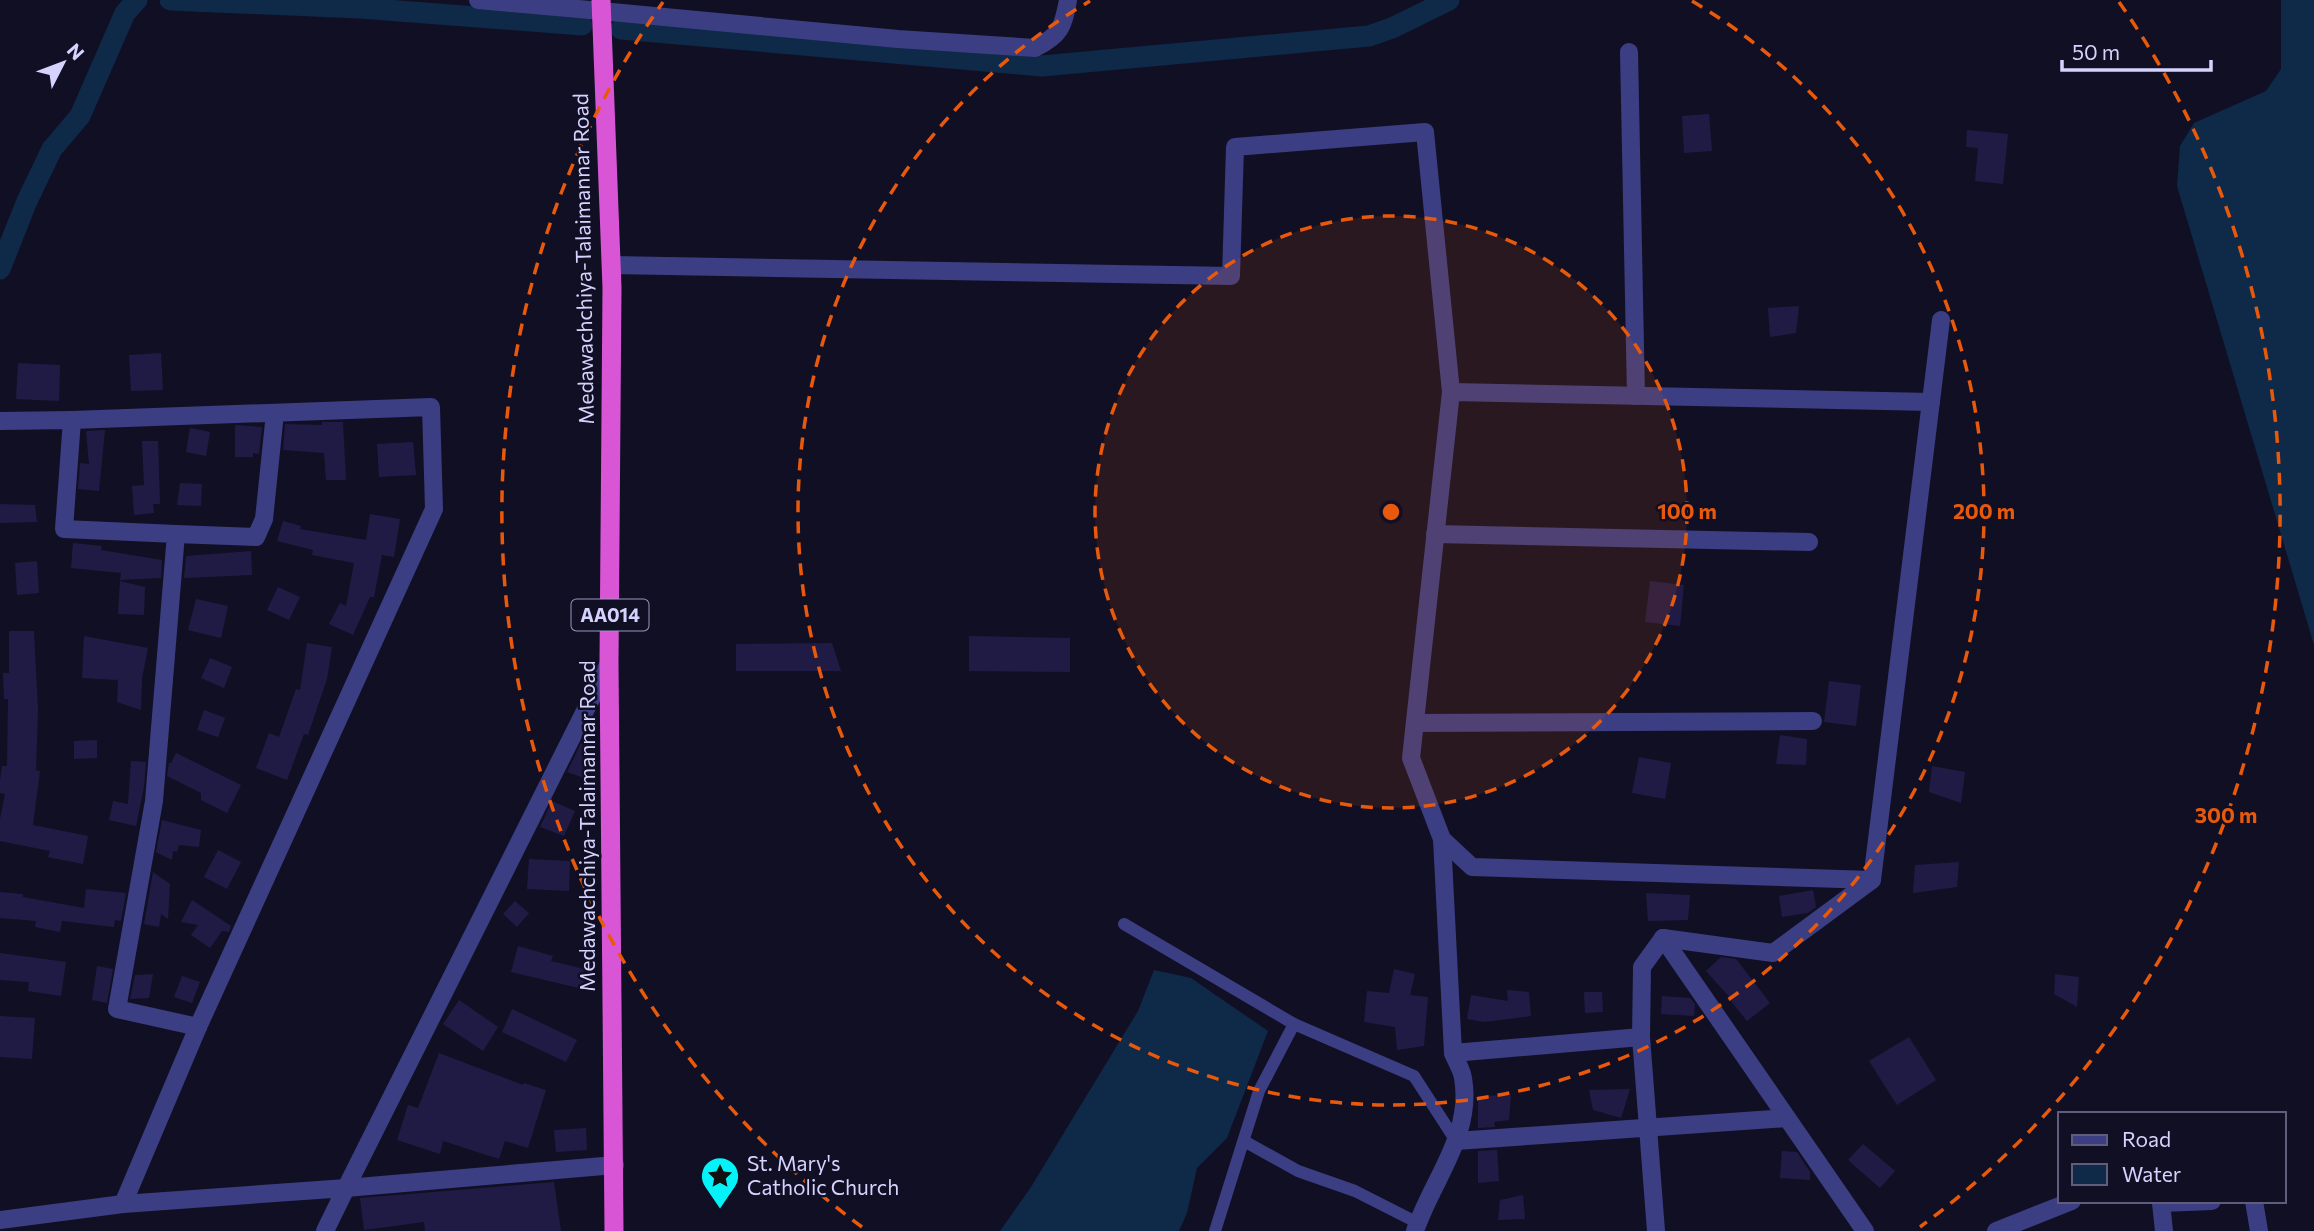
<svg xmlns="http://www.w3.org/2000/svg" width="2314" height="1231" viewBox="0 0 2314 1231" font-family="Commissioner,sans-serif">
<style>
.water{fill:#0f2948}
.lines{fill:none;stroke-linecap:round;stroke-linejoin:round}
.canal{stroke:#0f2948;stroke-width:21}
.building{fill:#201b45}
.service{stroke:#3b3e82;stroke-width:12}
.minor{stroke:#3b3e82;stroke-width:18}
.tertiary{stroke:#3b3e82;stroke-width:18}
.trunk{stroke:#d856d6;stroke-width:19}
.ring{fill:none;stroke:#e8590c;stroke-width:3.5;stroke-dasharray:12 9}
.labels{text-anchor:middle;stroke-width:5;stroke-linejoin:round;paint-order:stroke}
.shield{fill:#110f24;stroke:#9a98bd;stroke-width:2}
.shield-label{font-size:19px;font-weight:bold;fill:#d4d3fe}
.street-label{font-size:21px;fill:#d4d3fe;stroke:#110f24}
.poi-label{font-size:21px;fill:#d4d3fe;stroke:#110f24;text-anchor:start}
.centre{fill:#e8590c;stroke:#110f24;stroke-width:3.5}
.ring-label{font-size:21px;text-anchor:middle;font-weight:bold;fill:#e8590c;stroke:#110f24;stroke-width:5;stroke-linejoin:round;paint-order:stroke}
</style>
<rect width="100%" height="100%" fill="#110f24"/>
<!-- water -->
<g class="water">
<polygon points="2281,0 2314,0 2314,645 2177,186 2180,146 2194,123 2266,91 2281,69"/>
<polygon points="1154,970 1191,978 1268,1031 1227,1138 1197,1168 1187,1213 1179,1231 1000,1231 1031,1187 1138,1011"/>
</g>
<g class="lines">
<!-- canal -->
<g class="canal">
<polyline points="170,0 360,8 582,25"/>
<polyline points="621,29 1042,66 1369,36 1392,28 1449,0"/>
<polyline points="0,269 27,201 52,149 80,116 125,13 137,0"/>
</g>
</g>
<!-- building -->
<g class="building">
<polygon points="1709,114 1712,151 1684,153 1682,116"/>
<polygon points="1967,130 2008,134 2003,184 1975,181 1978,148 1966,147"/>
<polygon points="1799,306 1796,333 1770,337 1768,308"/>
<polygon points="161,353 163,390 131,391 129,355"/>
<polygon points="18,363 60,365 59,401 16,399"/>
<polygon points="322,422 343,422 346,480 326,480 324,453 283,450 285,424 322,425"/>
<polygon points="235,425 262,427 259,454 253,453 253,457 235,457"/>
<polygon points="190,428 210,432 206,456 186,452"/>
<polygon points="105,430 99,491 78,489 80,463 89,464 86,431"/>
<polygon points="142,441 158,441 160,504 153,504 154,513 134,515 132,486 144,485"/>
<polygon points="413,442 416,475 379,477 377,444"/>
<polygon points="180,483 202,484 201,506 177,505"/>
<polygon points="0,504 35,505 37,522 0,523"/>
<polygon points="370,514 400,519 394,557 382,555 374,597 370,597 353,635 329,624 340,603 346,606 354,563 312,555 313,550 277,541 283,521 301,526 300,529 366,540"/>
<polygon points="73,543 102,546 101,550 162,560 161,578 120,580 121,573 71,568"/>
<polygon points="251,551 252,575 184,578 186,556"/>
<polygon points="37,561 39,593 17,595 15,563"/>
<polygon points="120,581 145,587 144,615 118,614"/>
<polygon points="1650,581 1684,585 1680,626 1645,622"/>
<polygon points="278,587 300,597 289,620 267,610"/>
<polygon points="196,599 228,606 221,638 188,630"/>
<polygon points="9,631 34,631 38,711 36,770 40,771 33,825 88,836 83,864 48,857 50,851 0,841 0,819 5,794 0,793 0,781 2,766 7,766 8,699 4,699 3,673 9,673"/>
<polygon points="84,636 148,648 142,678 141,710 117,702 118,680 82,678"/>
<polygon points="969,636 1070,638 1070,672 969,671"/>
<polygon points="307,643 332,647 327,679 308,735 304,734 287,780 256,768 269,733 279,737 296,689 300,690"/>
<polygon points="832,643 841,671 736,671 736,644"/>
<polygon points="210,658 232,667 224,688 201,678"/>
<polygon points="1829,681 1861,685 1856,726 1824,722"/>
<polygon points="204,710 225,718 218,737 197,730"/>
<polygon points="1780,735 1807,739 1806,765 1776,764"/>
<polygon points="97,740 97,758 74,759 74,741"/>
<polygon points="581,743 595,749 584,778 567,772"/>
<polygon points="176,753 241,785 227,813 201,800 201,793 167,776 169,763 171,763"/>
<polygon points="1639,757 1671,763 1665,799 1632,793"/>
<polygon points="131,761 146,762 144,787 136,826 109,820 113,801 128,804"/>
<polygon points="1932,766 1965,772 1961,803 1929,792"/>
<polygon points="552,801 575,811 564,836 540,827"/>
<polygon points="162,820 201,830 199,847 179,845 177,852 173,851 172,860 156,852"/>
<polygon points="218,850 241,862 227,889 204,877"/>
<polygon points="529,859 570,861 569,891 527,889"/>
<polygon points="1959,862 1957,887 1913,893 1915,865"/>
<polygon points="153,872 170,884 168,919 161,914 159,927 144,924"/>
<polygon points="86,889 126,893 121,921 115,920 114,927 62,921 60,932 35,927 36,921 0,918 0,892 23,894 23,897 84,908"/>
<polygon points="1813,890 1816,907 1808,913 1782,917 1779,896"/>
<polygon points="1646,893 1690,895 1688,920 1648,921"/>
<polygon points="192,900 231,926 229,932 222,931 210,948 191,935 198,925 181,922"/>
<polygon points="515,901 529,913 517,927 503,914"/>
<polygon points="518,946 553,956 551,961 592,971 587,990 511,972"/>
<polygon points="0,953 66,962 61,996 28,991 29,982 0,980"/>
<polygon points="1721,957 1736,959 1770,1003 1747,1021 1730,1000 1732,1000 1706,971"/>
<polygon points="97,966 113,969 107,1003 92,1000"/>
<polygon points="1394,969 1415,974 1410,995 1428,997 1424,1046 1397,1050 1395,1027 1364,1022 1367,991 1389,993"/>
<polygon points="153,974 149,998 130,999 135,975"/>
<polygon points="2055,974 2079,977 2077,1007 2054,994"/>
<polygon points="182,976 200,982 192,1003 174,997"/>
<polygon points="1507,990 1529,992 1531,1016 1484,1022 1467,1019 1471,995 1508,1001"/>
<polygon points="1584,992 1602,992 1603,1012 1585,1013"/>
<polygon points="1662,996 1690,998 1695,1004 1694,1016 1661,1014"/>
<polygon points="459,1000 498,1027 483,1051 443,1024"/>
<polygon points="512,1009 577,1040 566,1062 502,1032"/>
<polygon points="0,1016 35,1018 32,1059 0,1057"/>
<polygon points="1909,1037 1936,1080 1897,1105 1869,1061"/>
<polygon points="439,1053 523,1085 524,1083 546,1090 528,1148 505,1141 499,1159 443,1141 440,1154 397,1140 408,1105 418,1108"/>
<polygon points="1630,1089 1621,1118 1593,1110 1589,1090"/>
<polygon points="1511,1095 1509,1120 1494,1122 1495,1127 1478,1128 1478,1096"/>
<polygon points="586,1128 587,1150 556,1152 554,1130"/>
<polygon points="1863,1144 1895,1171 1880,1188 1848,1160"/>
<polygon points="1497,1150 1499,1181 1478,1183 1478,1151"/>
<polygon points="1782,1151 1797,1152 1810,1172 1810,1180 1780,1178"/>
<polygon points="554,1182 561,1231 425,1231 424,1222 364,1230 360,1198"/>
<polygon points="1523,1195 1525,1219 1498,1220 1500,1200"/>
</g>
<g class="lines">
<!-- service -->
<g class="service">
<polyline points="1124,924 1294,1024 1414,1076 1456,1141"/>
<polyline points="1244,1141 1298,1171 1355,1191 1418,1223"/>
<polyline points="1215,1231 1259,1091 1294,1024"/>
</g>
<!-- minor -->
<g class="minor">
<path d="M601 11 898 39 1035 48C1061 35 1063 27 1068 0"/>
<polyline points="1629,52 1636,396"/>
<polyline points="611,265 1231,276 1235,147 1425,132 1451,392"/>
<polyline points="72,420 431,407 434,509 198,1027"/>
<polyline points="0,421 72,420 64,529 176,534 154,801 117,1009 198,1027 123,1204"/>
<polyline points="176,534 256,537 264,519 275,413"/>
<polyline points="1435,534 1809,542"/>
<polyline points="1415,723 1813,721"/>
<polyline points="1872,880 1472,867 1442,839 1411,758 1451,392 1931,402"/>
<polyline points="1663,938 1773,953 1872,880 1941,320"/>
<polyline points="1663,938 1865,1231"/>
<polyline points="1453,1053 1641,1037"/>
<polyline points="1456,1141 1787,1118"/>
<polyline points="346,1188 609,663"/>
<polyline points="346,1188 615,1165"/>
<polyline points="2254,1201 2259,1231"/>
<polyline points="0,1220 123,1204 346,1188 325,1231"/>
<path d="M1415 1231C1432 1180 1473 1135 1463 1078 1462 1070 1456 1061 1453 1053L1442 839"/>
<polyline points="1656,1231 1641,1037 1642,967 1663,938"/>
<polyline points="1996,1231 2072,1201"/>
<polyline points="2164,1231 2161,1203 2212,1201"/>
</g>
<!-- tertiary -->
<polyline class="tertiary" points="478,0 601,11"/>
<!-- trunk -->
<polyline class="trunk" points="601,0 612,288 609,663 614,1231"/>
</g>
<!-- distance rings -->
<circle cx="1391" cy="512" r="296" fill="#e8590c" fill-opacity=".12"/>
<g class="ring">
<circle cx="1391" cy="512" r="296"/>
<path d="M1692 1A593 593 0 1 1 1090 1"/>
<path d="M862 1227A889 889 0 0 1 663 2M2119 2A889 889 0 0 1 1920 1227"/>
</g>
<!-- icons -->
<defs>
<g id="sight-pin" transform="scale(2.0125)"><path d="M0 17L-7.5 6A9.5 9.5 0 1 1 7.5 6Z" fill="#04f3f9" stroke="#110f24"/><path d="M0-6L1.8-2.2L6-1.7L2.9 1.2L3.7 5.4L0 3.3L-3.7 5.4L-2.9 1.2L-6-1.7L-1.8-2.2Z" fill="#111"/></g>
</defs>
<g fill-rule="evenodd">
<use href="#sight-pin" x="720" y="1176"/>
</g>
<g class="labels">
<!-- shield labels -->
<rect class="shield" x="571.5" y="599.5" width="77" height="31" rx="5"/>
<g class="shield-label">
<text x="610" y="622">AA014</text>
</g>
<!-- street labels -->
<g class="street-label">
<text transform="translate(584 259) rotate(-91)" y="7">Medawachchiya-Talaimannar Road</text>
<text transform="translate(588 826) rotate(-90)" y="7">Medawachchiya-Talaimannar Road</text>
</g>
<!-- poi labels -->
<g class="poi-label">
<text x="747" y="1171">St. Mary's<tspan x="747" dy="24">Catholic Church</tspan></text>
</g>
</g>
<circle cx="1391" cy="512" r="10" class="centre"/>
<g class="ring-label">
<text x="1687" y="519">100 m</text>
<text x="1984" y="519">200 m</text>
<text x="2226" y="823">300 m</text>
</g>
<!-- legend -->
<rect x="2058" y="1112" width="228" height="91" fill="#110f24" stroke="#5f5d7b" stroke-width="2"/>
<rect x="2072" y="1135" width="35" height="10" fill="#3b3e82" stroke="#5f5d7b" stroke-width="2"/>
<text x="2122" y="1147" font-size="21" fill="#d4d3fe">Road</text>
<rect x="2072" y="1164" width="35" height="21" fill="#0f2948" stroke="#5f5d7b" stroke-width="2"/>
<text x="2122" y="1182" font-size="21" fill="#d4d3fe">Water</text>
<!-- north arrow -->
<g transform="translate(63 63) rotate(48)" stroke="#110f24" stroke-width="5" paint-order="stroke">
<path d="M0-5L12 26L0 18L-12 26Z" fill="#d4d3fe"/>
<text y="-10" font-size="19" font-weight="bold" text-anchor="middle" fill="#d4d3fe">N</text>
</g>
<!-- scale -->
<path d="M2062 60v10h149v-10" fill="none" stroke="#d4d3fe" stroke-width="3.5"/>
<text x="2072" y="60" font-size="21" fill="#d4d3fe" stroke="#110f24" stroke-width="5" paint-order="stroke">50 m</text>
</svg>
